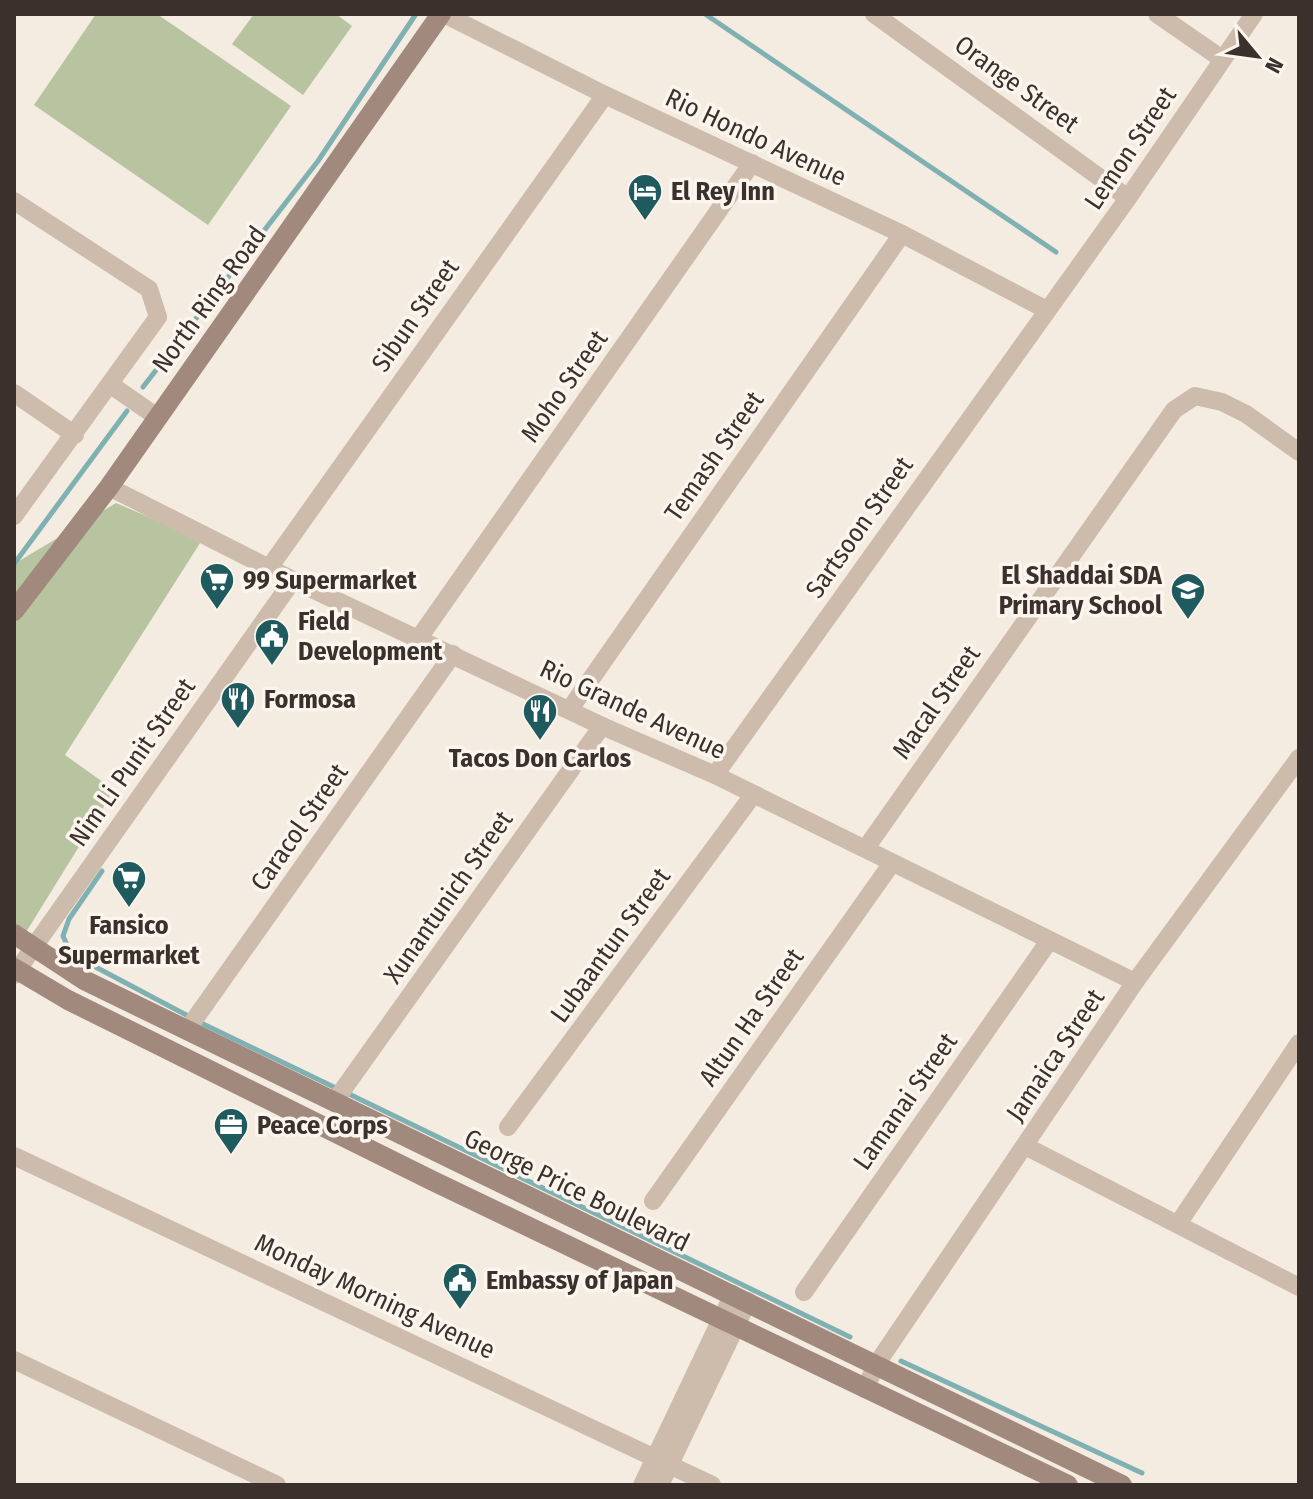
<svg xmlns="http://www.w3.org/2000/svg" width="1313" height="1499" viewBox="0 0 1313 1499" font-family="'Fira Sans Condensed',sans-serif">
<style>
.green{fill:#b8c4a0}
.lines{fill:none;stroke-linecap:round;stroke-linejoin:round}
.stream{stroke:#7fb0b2;stroke-width:5}
.street{stroke:#cdbbac;stroke-width:18}
.secondary{stroke:#a18a7d;stroke-width:20}
.labels{text-anchor:middle;stroke-width:7;stroke-linejoin:round;paint-order:stroke}
.street-label{font-size:26px;fill:#3b302b;stroke:#fbf5ee}
.poi-label{font-size:26px;font-weight:bold;fill:#3b302b;stroke:#fbf5ee;text-anchor:start}
</style>
<rect width="100%" height="100%" fill="#f4ebe1"/>
<!-- green -->
<g class="green">
<polygon points="96,14 157,14 291,106 208,225 34,105"/>
<polygon points="254,14 336,14 352,26 303,95 232,44"/>
<polygon points="116,503 202,540 65,755 114,790 28,929 14,945 14,564"/>
</g>
<g class="lines">
<!-- stream -->
<g class="stream">
<polyline points="705,14 1056,252"/>
<polyline points="143,387 318,161 416,14"/>
<polyline points="14,564 127,411"/>
<polyline points="102,871 69,919 63,936 71,954 190,1017"/>
<polyline points="199,1022 338,1089"/>
<polyline points="347,1093 850,1337"/>
<polyline points="901,1361 1142,1473"/>
</g>
<!-- street -->
<g class="street">
<polyline points="444,14 605,95 902,234 1045,309"/>
<polyline points="874,14 1128,198"/>
<polyline points="1157,14 1222,59"/>
<polyline points="14,201 149,289 158,317 14,516"/>
<polyline points="111,385 157,417"/>
<polyline points="14,393 75,435"/>
<polyline points="109,487 293,580 602,726 715,775 1135,982"/>
<polyline points="269,568 605,95"/>
<polyline points="419,638 752,163"/>
<polyline points="570,709 902,234"/>
<polyline points="715,775 1128,198 1254,14"/>
<polyline points="866,848 1174,410 1195,396 1222,402 1246,414 1299,452"/>
<polyline points="14,975 293,580"/>
<polyline points="187,1030 453,654"/>
<polyline points="337,1098 602,726"/>
<polyline points="508,1127 753,795"/>
<polyline points="1025,1146 1299,1287"/>
<polyline points="14,1156 712,1485"/>
<polyline points="653,1201 892,863"/>
<polyline points="1178,1224 1299,1043"/>
<polyline points="804,1292 1049,941"/>
<polyline points="14,1360 277,1485"/>
<polyline points="865,1389 876,1365 1135,982 1299,758"/>
<polyline points="642,1485 733,1294"/>
<polyline points="660,1485 748,1301"/>
</g>
<!-- secondary -->
<g class="secondary">
<polyline points="14,611 109,487 441,14"/>
<polyline points="14,934 84,980 1122,1485"/>
<polyline points="14,968 68,1000 433,1181 1068,1485"/>
</g>
</g>
<!-- icons -->
<defs>
<g id="hotel-pin" transform="scale(1.8)"><path d="M0 17L-7.5 6A9.5 9.5 0 1 1 7.5 6Z" fill="#1f5a5e" stroke="#fbf5ee"/><path d="M-6-4.5h1.5V1H6V5H4.5V3h-9V5H-6ZM-4 0a1.8 1.8 0 1 1 3.6 0ZM.5 0V-2.5h3Q6-2.5 6 0Z" fill="#fff"/></g>
<g id="supermarket-pin" transform="scale(1.8)"><path d="M0 17L-7.5 6A9.5 9.5 0 1 1 7.5 6Z" fill="#1f5a5e" stroke="#fbf5ee"/><path d="M-6-5.5h2.5l.6 2H6L4.5 2H-2.5L-4.4-4H-6ZM-1.5 3.2a1.3 1.3 0 1 0 .1 0ZM3 3.2a1.3 1.3 0 1 0 .1 0Z" fill="#fff"/></g>
<g id="school-pin" transform="scale(1.8)"><path d="M0 17L-7.5 6A9.5 9.5 0 1 1 7.5 6Z" fill="#1f5a5e" stroke="#fbf5ee"/><path d="M0-5L7-2L0 1L-7-2ZM-4 1L0 2.5L4 1V4Q0 6-4 4Z" fill="#fff"/></g>
<g id="civic-pin" transform="scale(1.8)"><path d="M0 17L-7.5 6A9.5 9.5 0 1 1 7.5 6Z" fill="#1f5a5e" stroke="#fbf5ee"/><path d="M-.6-6.5H3V-4.5H.6V-3L4-1V1h2V6H-6V1h2V-1L-.6-3ZM-1.2 2.5V6h2.4V2.5Z" fill="#fff"/></g>
<g id="restaurant-pin" transform="scale(1.8)"><path d="M0 17L-7.5 6A9.5 9.5 0 1 1 7.5 6Z" fill="#1f5a5e" stroke="#fbf5ee"/><path d="M-5-6h1v4h1v-4h1v4h1v-4h1v5L-1.5 .5V6h-2V.5L-5-1ZM5-6V6H3V1.5H1.5Q1.5-4 5-6Z" fill="#fff"/></g>
<g id="office-pin" transform="scale(1.8)"><path d="M0 17L-7.5 6A9.5 9.5 0 1 1 7.5 6Z" fill="#1f5a5e" stroke="#fbf5ee"/><path d="M-6-3h4V-5.5h4V-3h4V5H-6ZM-1-4.5V-3h2v-1.5ZM-6 0V1H6V0Z" fill="#fff"/></g>
</defs>
<g fill-rule="evenodd">
<use href="#hotel-pin" x="645" y="191"/>
<use href="#supermarket-pin" x="217" y="580"/>
<use href="#school-pin" x="1188" y="590"/>
<use href="#civic-pin" x="272" y="636"/>
<use href="#restaurant-pin" x="238" y="699"/>
<use href="#restaurant-pin" x="540" y="711"/>
<use href="#supermarket-pin" x="129" y="878"/>
<use href="#office-pin" x="231" y="1125"/>
<use href="#civic-pin" x="460" y="1280"/>
</g>
<g class="labels">
<!-- street labels -->
<g class="street-label">
<text transform="translate(1017 84) rotate(36)" y="9">Orange Street</text>
<text transform="translate(756 137) rotate(25)" y="9">Rio Hondo Avenue</text>
<text transform="translate(1130 148) rotate(-56)" y="9">Lemon Street</text>
<text transform="translate(209 299) rotate(-54)" y="9">North Ring Road</text>
<text transform="translate(415 315) rotate(-55)" y="9">Sibun Street</text>
<text transform="translate(564 386) rotate(-55)" y="9">Moho Street</text>
<text transform="translate(714 456) rotate(-55)" y="9">Temash Street</text>
<text transform="translate(859 527) rotate(-55)" y="9">Sartsoon Street</text>
<text transform="translate(936 702) rotate(-55)" y="9">Macal Street</text>
<text transform="translate(633 709) rotate(25)" y="9">Rio Grande Avenue</text>
<text transform="translate(132 762) rotate(-55)" y="9">Nim Li Punit Street</text>
<text transform="translate(299 827) rotate(-55)" y="9">Caracol Street</text>
<text transform="translate(448 897) rotate(-55)" y="9">Xunantunich Street</text>
<text transform="translate(610 945) rotate(-54)" y="9">Lubaantun Street</text>
<text transform="translate(751 1017) rotate(-55)" y="9">Altun Ha Street</text>
<text transform="translate(1055 1055) rotate(-56)" y="9">Jamaica Street</text>
<text transform="translate(905 1101) rotate(-55)" y="9">Lamanai Street</text>
<text transform="translate(577 1190) rotate(26)" y="9">George Price Boulevard</text>
<text transform="translate(375 1296) rotate(25)" y="9">Monday Morning Avenue</text>
</g>
<!-- poi labels -->
<g class="poi-label">
<text x="671" y="200">El Rey Inn</text>
<text x="1162" y="584" text-anchor="end">El Shaddai SDA<tspan x="1162" dy="30">Primary School</tspan></text>
<text x="243" y="589">99 Supermarket</text>
<text x="298" y="630">Field<tspan x="298" dy="30">Development</tspan></text>
<text x="264" y="708">Formosa</text>
<text x="540" y="767" text-anchor="middle">Tacos Don Carlos</text>
<text x="129" y="934" text-anchor="middle">Fansico<tspan x="129" dy="30">Supermarket</tspan></text>
<text x="257" y="1134">Peace Corps</text>
<text x="486" y="1289">Embassy of Japan</text>
</g>
</g>
<!-- border -->
<rect width="1313" height="1499" fill="none" stroke="#3b302b" stroke-width="32"/>
<!-- north arrow -->
<g transform="translate(1257 56) rotate(119)" stroke="#fbf5ee" stroke-width="6" paint-order="stroke">
<path d="M0-6L14 30L0 20L-14 30Z" fill="#3b302b"/>
<text y="-12" font-size="22" font-weight="bold" text-anchor="middle" fill="#3b302b">N</text>
</g>
</svg>
